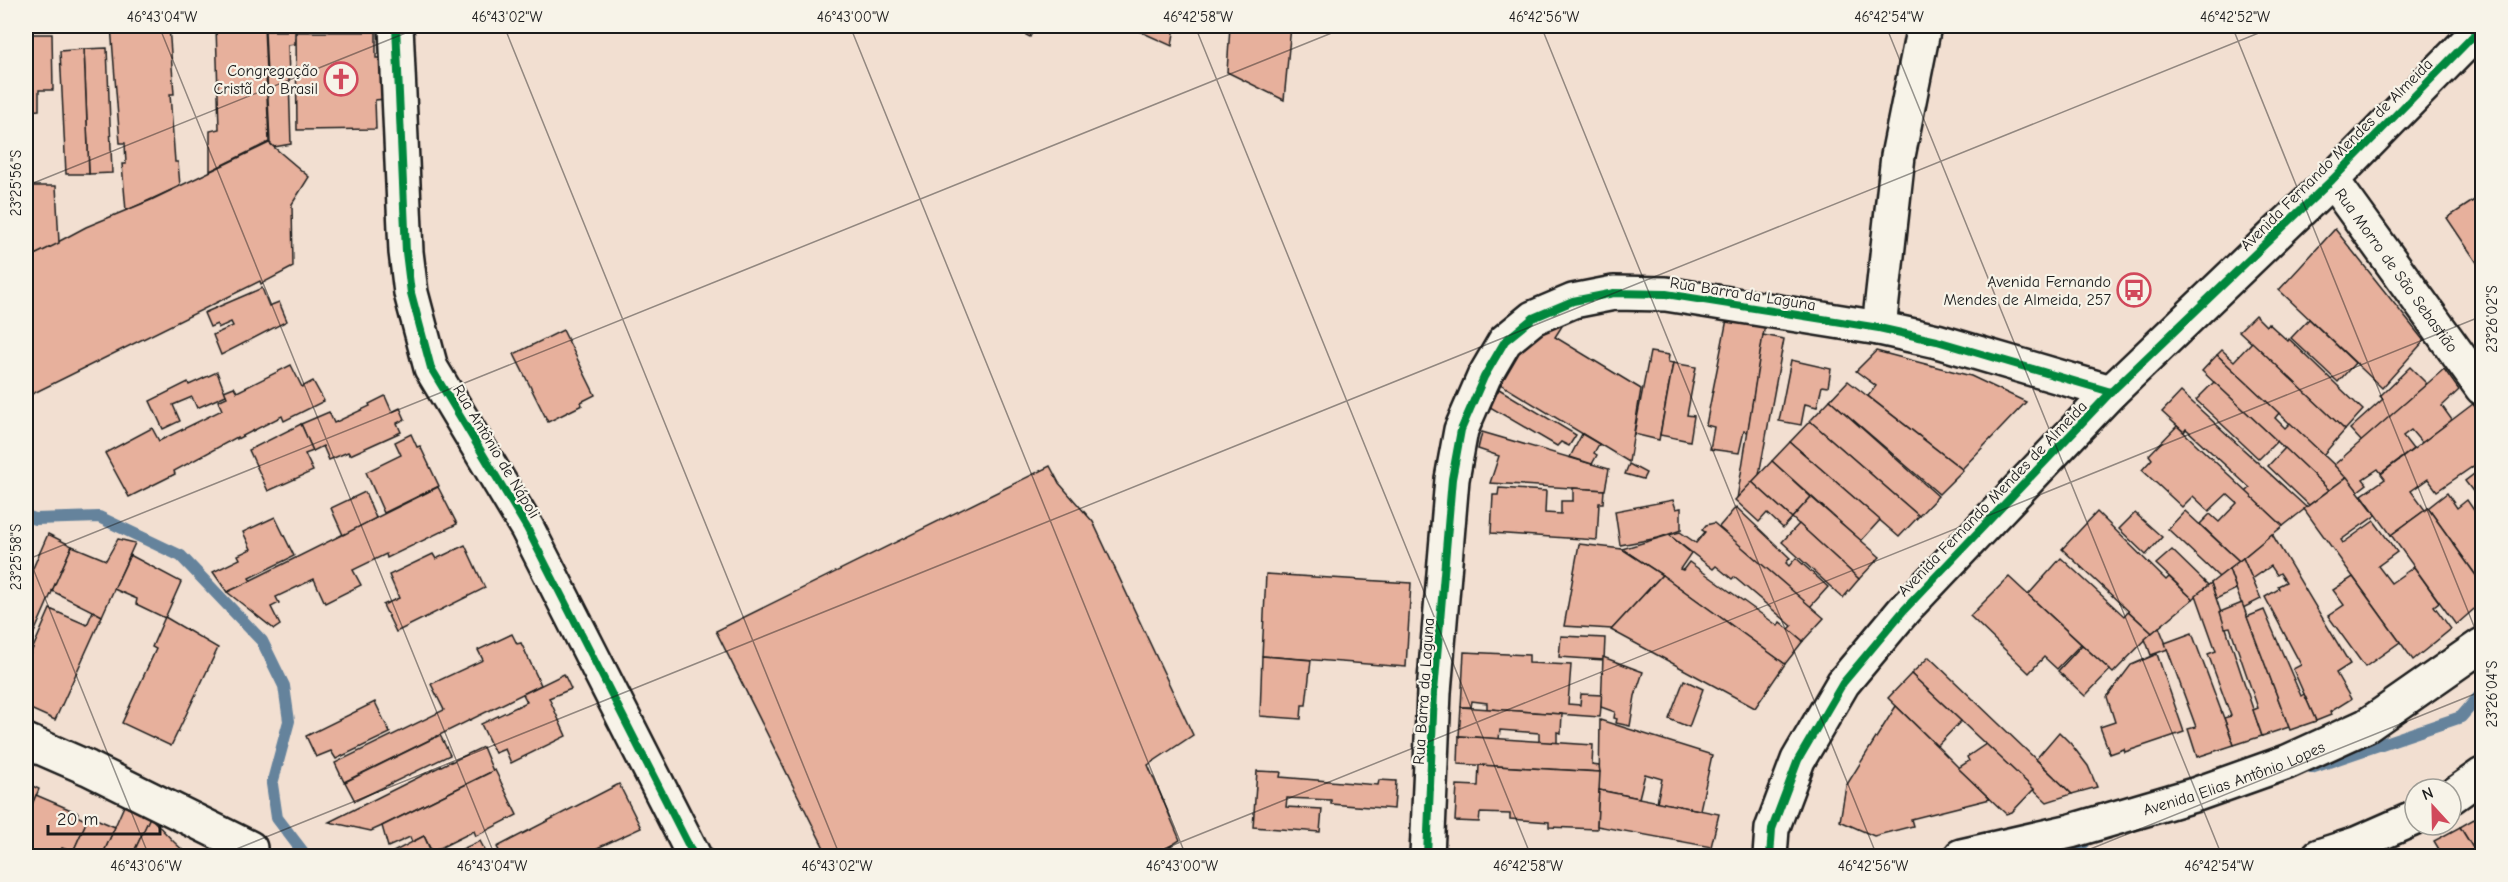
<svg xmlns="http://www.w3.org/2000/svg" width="2508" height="882" viewBox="0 0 2508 882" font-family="'Comic Neue',sans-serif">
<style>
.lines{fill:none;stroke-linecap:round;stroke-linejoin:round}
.stream{stroke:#65839c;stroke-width:12}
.building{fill:#e7b09c;stroke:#1c1c1c;stroke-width:1.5}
.minor-casing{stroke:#1c1c1c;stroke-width:38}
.minor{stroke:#f7f3e8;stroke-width:33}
.cycleway-casing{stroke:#f7f3e8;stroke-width:11}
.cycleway{stroke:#00873e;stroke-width:8}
.ticks{fill:none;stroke:#1c1c1c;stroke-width:1.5;stroke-opacity:0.45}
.labels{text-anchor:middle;stroke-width:4.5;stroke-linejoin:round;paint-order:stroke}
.poi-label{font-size:16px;fill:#1c1c1c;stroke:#f7f3e8;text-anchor:end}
.street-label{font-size:16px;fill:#1c1c1c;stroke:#f7f3e8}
.neatline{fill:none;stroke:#1c1c1c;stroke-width:2}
.ticks-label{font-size:15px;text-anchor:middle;fill:#1c1c1c}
</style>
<rect width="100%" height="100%" fill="#f2dfd1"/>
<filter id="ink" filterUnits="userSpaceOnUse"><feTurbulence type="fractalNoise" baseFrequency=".0167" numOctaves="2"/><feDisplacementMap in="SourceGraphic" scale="12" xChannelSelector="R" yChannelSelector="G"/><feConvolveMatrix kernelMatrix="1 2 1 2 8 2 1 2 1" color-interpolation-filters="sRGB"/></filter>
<g filter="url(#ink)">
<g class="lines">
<!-- stream -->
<g class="stream">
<polyline points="26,516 35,519 99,517 181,556 262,641 284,686 289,721 272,784 277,818 306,856"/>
<polyline points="2311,768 2461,717 2482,693"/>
<polyline points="2045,856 2084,843"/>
</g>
</g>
<!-- building -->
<g class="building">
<polygon points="111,26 169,26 174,94 170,94 175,162 178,162 180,186 126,211 122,164 126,164 125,143 120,143"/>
<polygon points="216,26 264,26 269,142 210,171 210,131 219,129"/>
<polygon points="997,26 1035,26 1030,37 1017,30 1015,34"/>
<polygon points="1128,26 1175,26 1172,46"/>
<polygon points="1230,26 1291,26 1284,100 1227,72"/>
<polygon points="265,31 295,31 295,44 288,45 291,144 274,147 270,143"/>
<polygon points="296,32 376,32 376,58 385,58 385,99 375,100 376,129 297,130"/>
<polygon points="26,34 52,34 53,90 39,90 39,110 26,111"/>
<polygon points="107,48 112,173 89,174 84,49"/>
<polygon points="84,49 89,174 66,174 60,51"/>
<polygon points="269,143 309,177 292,204 293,267 261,284 260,281 26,397 26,259 86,227 151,200"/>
<polygon points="26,186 56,186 59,243 26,259"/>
<polygon points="2482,195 2482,270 2447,218"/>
<polygon points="2335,229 2424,341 2382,388 2279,290"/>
<polygon points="262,288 269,306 279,302 287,321 221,355 213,335 233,326 231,322 218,328 217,324 210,327 204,313"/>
<polygon points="1569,315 1555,337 1641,389 1629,462 1497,382 1534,328"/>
<polygon points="2255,315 2266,326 2268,323 2288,341 2289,339 2363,410 2345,430 2239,331"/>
<polygon points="1727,319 1765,324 1748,432 1744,431 1739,453 1710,449 1714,427 1706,425"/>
<polygon points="2309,319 2355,363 2338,382 2291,338"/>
<polygon points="563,330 595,395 581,402 582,405 548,422 514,354"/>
<polygon points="1763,335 1784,339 1759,475 1737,499"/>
<polygon points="2252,342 2345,430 2323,455 2217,355 2222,350 2234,361"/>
<polygon points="1876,351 1971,376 2026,402 1962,469 1868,396 1876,386 1856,371"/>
<polygon points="1650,352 1669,355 1668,362 1673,363 1659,440 1634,434"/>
<polygon points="2217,355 2279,413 2275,418 2285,428 2290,423 2347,477 2329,490 2202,371"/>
<polygon points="1791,360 1831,369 1828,387 1822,386 1817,407 1805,404 1801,425 1779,421"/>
<polygon points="1673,363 1696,367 1687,415 1694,416 1690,441 1660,435"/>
<polygon points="291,365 302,387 313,381 324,401 284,421 282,416 237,439 237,437 174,471 175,474 129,497 105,453 152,428 159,441 222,410 218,401 227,397 224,391 234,387 237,392"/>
<polygon points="2410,367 2427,384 2362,442 2350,429 2383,399 2380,396"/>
<polygon points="2444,369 2459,390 2442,406 2452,420 2422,443 2411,430 2403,436 2413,449 2381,473 2378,469 2363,479 2367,484 2358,491 2334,465"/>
<polygon points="217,372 226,395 197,408 192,397 173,405 180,421 163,429 150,401 188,382 189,385"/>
<polygon points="1848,381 1963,470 1939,494 1830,400"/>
<polygon points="2214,382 2277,441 2259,459 2196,400"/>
<polygon points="1499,389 1576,435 1569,446 1561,442 1557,446 1490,407"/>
<polygon points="2181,392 2306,507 2306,508 2283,526 2246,492 2250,488 2186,429 2184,432 2162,412"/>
<polygon points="385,396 392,412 400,408 401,410 405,419 397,423 401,432 350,455 348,452 329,460 323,446 313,451 301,424 329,412 334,423 370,406 369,404"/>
<polygon points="1830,400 1938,496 1919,516 1810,421"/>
<polygon points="2473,404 2482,417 2482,460 2437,491 2428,479 2411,491 2425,510 2391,535 2362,495 2385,479 2381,474"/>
<polygon points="1810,421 1919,516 1899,537 1790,442"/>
<polygon points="301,424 313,451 305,454 313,471 268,491 249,450"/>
<polygon points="2177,426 2283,526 2239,561 2200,524 2210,514 2219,522 2237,503 2227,494 2209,511 2193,496 2182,507 2142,470 2152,459 2149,455"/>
<polygon points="1482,432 1609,469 1605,490 1490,483 1499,456 1478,449"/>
<polygon points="411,434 417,447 420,446 439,486 384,513 366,472 401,455 395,442"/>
<polygon points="1582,434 1599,444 1594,453 1597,455 1592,464 1570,457"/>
<polygon points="1790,442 1880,520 1861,541 1772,461"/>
<polygon points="2285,448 2329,490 2309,505 2268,466"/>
<polygon points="1772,461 1811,497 1792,518 1752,482"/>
<polygon points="1629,464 1646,473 1643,479 1625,474"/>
<polygon points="1050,466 1059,483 1093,522 1193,735 1148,765 1180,840 1155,856 828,856 716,631"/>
<polygon points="2482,468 2482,500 2477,493 2475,494 2465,481"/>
<polygon points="2347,477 2376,515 2341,540 2343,543 2374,521 2397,552 2378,566 2391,583 2414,567 2439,602 2434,606 2451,629 2413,660 2304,509"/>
<polygon points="1752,482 1792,518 1783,528 1767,513 1759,522 1735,500"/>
<polygon points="438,487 457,524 387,558 386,554 353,570 361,585 325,603 314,579 276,597 279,603 271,607 280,625 274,629 227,592"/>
<polygon points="1499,488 1546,491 1545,513 1561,514 1561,501 1573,501 1573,488 1604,490 1603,503 1599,503 1597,540 1491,533 1493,495 1498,495"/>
<polygon points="365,492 376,518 343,535 331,508"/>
<polygon points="2447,493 2457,508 2467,500 2482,522 2482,584 2428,508"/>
<polygon points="1811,497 1880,557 1859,579 1792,518"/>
<polygon points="1673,500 1676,509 1681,508 1681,530 1658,538 1620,545 1615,511"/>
<polygon points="1736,507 1790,558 1786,563 1789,566 1796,558 1828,587 1810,607 1718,528"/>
<polygon points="2428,508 2482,584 2482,602 2456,625 2391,535"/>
<polygon points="2185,511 2239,561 2219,577 2168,529"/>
<polygon points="2097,512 2166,580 2169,577 2193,599 2152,633 2062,549"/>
<polygon points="2135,513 2162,537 2146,555 2119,529"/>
<polygon points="275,517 294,556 249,578 251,581 227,592 213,572 240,559 238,555 251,549 243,532"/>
<polygon points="1714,523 1824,618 1803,641 1789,629 1792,626 1734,577 1732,579 1716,566 1713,569 1669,535 1680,532 1696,543 1705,532 1702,530 1706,525"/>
<polygon points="1799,524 1859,579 1843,598 1782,542"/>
<polygon points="48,534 72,546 26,651 26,584"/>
<polygon points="2272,534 2350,664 2336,673 2351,699 2330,712 2331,715 2316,721 2293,669 2301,665 2265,597 2279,589 2278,586 2286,582 2280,573 2277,575 2271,566 2252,579 2243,558"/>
<polygon points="1669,535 1691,553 1680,569 1683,570 1689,562 1778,626 1780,622 1803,641 1785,664 1662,575 1622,549"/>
<polygon points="118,539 135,543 102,616 52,591 72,546 106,560"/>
<polygon points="1579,544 1622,549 1662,575 1612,629 1564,626"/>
<polygon points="465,545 485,588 396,632 383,605 399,598 389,575 433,554 436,559"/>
<polygon points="2172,550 2208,585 2193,599 2156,564"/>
<polygon points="130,555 181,582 165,618 136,604 137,599 114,589"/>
<polygon points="2061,558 2124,616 2128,611 2152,633 2113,673 2028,595"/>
<polygon points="2243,558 2261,599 2243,608 2229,569"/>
<polygon points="2229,569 2236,589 2216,599 2211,583"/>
<polygon points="1266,574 1411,583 1406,667 1262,656"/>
<polygon points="1662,575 1785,664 1755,708 1611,630"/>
<polygon points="2009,577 2081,644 2057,669 2044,657 2029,673 1970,616"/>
<polygon points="2353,577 2400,642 2365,667 2328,616 2344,605 2333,590"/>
<polygon points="2211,583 2262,736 2234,745 2224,718 2231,716 2208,654 2216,651 2196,595"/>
<polygon points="2242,603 2289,727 2262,736 2253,710 2258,708 2230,627 2225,628 2220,612"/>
<polygon points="50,609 87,625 93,611 102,616 55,720 26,707 26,664"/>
<polygon points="2264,610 2301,696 2304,694 2316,721 2290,730 2247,617"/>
<polygon points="165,617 218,648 171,746 122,723 156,649 152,647"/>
<polygon points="2159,627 2168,649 2151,655 2145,639"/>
<polygon points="2192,633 2234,745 2197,757 2188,729 2196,727 2165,643"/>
<polygon points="512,634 517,644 521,643 541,685 344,782 335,763 444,710 431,684 483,660 478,650"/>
<polygon points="1561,636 1605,638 1604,660 1559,657"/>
<polygon points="2082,645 2110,670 2085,696 2058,671"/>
<polygon points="1464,652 1529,655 1529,663 1571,665 1568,704 1580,705 1581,694 1602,695 1600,717 1487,709 1487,703 1472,701 1471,707 1461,707"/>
<polygon points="2157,654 2184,732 2125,752 2124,749 2110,754 2100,727 2115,722 2107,697 2131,665"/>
<polygon points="1262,656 1311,660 1306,705 1302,705 1301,719 1260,716"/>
<polygon points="1603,657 1643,672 1635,696 1630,726 1616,723 1617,719 1614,718 1615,712 1601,707"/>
<polygon points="1929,657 1975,701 2072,794 2047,802 1911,674"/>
<polygon points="564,674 571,689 549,698 566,736 511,763 505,749 495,753 481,724 527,702 523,694"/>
<polygon points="1911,674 1961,721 1937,746 1888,698"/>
<polygon points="1684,680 1703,689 1689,727 1669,719"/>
<polygon points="375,702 390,733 336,759 331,751 316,757 306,736"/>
<polygon points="1896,706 1944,753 1990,799 1911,819 1913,826 1874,836 1840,821 1846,786"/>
<polygon points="1461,707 1562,714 1561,733 1557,732 1557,743 1539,742 1539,733 1500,730 1499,739 1459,736"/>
<polygon points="1600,720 1712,755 1700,810 1657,802 1662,779 1645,774 1639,798 1599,790"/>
<polygon points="2059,732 2071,744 2088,766 2097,787 2072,794 2036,759"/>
<polygon points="440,735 450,755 355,801 345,782"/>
<polygon points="1459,736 1593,745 1592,765 1599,766 1600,772 1458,764"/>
<polygon points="1986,744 2034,789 2012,812 2006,814 1958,768 1969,761 1967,757"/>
<polygon points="483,747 493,771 382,826 371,831 329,822 451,761 451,762"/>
<polygon points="1479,765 1600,772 1597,829 1549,827 1549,822 1510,819 1510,814 1480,813 1479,822 1455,821 1457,785 1478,786"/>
<polygon points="495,770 517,815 476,836 474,831 432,852 424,836 412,842 410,837 388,847 382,826"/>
<polygon points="1257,771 1281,772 1280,777 1378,785 1379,780 1396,781 1394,809 1331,804 1331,800 1287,798 1286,807 1322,809 1320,832 1253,827"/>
<polygon points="26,783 39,789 26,819"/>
<polygon points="619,784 641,828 580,856 502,856 497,847"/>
<polygon points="1599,790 1719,814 1711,847 1597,826"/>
<polygon points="36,795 78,813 77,816 87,821 73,852 62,848 58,856 26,856 26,819"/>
<polygon points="124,806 150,818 132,856 102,856"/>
<polygon points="2481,815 2482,856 2478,856 2460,827"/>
<polygon points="89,816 115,827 102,856 71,856"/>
<polygon points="150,817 174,842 189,856 132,856"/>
<polygon points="2460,827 2478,856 2443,856 2434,841"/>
<polygon points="424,836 433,856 392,856 391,853"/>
<polygon points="480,841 488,856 447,856"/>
</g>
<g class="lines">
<!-- minor casing -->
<g class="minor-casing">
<g id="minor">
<polyline points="396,26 406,252 411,293 431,368 527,528 694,856"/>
<path id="s1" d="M2332 180 2482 388"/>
<polyline points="1879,328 1898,156 1924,26"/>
<polyline points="26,741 88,768 250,848"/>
<polyline points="2451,797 2482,775"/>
<polyline points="1427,856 1434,692 1452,479 1461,430 1484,377 1505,341 1533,318 1573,301 1614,293 1666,294 1879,328 1937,341 2111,392"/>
<polyline points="1770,856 1772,829 1798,760 1843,683 1904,610 2111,392 2332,180 2482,27"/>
<path id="s2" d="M1961 856 2071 831 2197 794 2287 762 2366 726 2482 645"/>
<polyline points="2319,856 2356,844 2415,818"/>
</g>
</g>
<!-- minor -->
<use href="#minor" class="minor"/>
<!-- cycleway casing -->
<g class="cycleway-casing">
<g id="cycleway">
<polyline points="396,26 406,252 411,293 431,368 527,528 694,856"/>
<polyline points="1427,856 1434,692 1452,479 1461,430 1484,377 1505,341 1533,318 1573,301 1614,293 1666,294 1879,328 1937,341 2111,392"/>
<polyline points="1770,856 1772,829 1798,760 1843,683 1904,610 2111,392 2332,180 2482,27"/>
</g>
</g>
<!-- cycleway -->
<use href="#cycleway" class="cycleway"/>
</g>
</g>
<!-- ticks -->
<path class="ticks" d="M159 26 495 856M504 26 840 856M850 26 1186 856M1195 26 1531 856M1541 26 1877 856M1886 26 2222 856M2232 26 2482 646M26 186 423 26M26 551 149 856M26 560 1349 26M219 856 2276 26M1146 856 2482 316M2073 856 2482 691"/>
<!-- icons -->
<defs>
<g id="church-ring" transform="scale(1.725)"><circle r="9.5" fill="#f7f3e8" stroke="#d1495b" stroke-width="1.5"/><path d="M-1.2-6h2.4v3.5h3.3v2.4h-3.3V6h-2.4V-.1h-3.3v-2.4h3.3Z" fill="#d1495b"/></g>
<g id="bus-ring" transform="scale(1.725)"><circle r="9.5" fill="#f7f3e8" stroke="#d1495b" stroke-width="1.5"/><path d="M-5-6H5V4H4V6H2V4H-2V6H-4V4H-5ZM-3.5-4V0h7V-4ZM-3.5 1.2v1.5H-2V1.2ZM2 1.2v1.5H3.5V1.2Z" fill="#d1495b"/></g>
</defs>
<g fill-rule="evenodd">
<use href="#church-ring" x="341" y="79"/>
<use href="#bus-ring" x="2134" y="290"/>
</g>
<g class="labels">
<!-- poi labels -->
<g class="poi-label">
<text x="318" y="76">Congregação<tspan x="318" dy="18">Cristã do Brasil</tspan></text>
<text x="2111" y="287">Avenida Fernando<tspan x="2111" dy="18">Mendes de Almeida, 257</tspan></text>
</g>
<!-- street labels -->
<g class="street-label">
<text transform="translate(2336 154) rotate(-45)" y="6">Avenida Fernando Mendes de Almeida</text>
<text dy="6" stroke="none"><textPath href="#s1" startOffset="111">Rua Morro de São Sebastião</textPath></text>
<text transform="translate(1743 293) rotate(9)" y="6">Rua Barra da Laguna</text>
<text transform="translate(497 451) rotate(59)" y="6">Rua Antônio de Nápoli</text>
<text transform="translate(1992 498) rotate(-46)" y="6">Avenida Fernando Mendes de Almeida</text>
<text transform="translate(1423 691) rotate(-86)" y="6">Rua Barra da Laguna</text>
<text dy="6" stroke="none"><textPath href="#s2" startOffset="284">Avenida Elias Antônio Lopes</textPath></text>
</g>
</g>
<!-- margin -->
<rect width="2508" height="882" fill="none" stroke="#f7f3e8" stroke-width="66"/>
<!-- north arrow -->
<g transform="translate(2433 807) rotate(338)"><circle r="28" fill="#f7f3e8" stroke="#9f9d96" stroke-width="1.5"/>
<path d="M0-4.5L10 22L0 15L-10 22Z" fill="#d1495b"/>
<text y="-9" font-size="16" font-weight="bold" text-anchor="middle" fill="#1c1c1c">N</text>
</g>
<!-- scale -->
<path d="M48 825v9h112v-9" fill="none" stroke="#1c1c1c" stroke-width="3"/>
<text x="57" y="825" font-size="18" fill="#1c1c1c" stroke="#f7f3e8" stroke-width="4.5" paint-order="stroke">20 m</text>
<rect x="33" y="33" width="2442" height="816" class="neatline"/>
<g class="ticks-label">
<text x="162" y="22">46°43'04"W</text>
<text x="507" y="22">46°43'02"W</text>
<text x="853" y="22">46°43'00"W</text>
<text x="1198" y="22">46°42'58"W</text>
<text x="1544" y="22">46°42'56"W</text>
<text x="1889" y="22">46°42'54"W</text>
<text x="2235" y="22">46°42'52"W</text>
<text transform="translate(16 183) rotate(-90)" y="5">23°25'56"S</text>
<text transform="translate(2492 319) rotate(-90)" y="5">23°26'02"S</text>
<text transform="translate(16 557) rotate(-90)" y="5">23°25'58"S</text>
<text transform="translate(2492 694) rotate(-90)" y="5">23°26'04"S</text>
<text x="146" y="871">46°43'06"W</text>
<text x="492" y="871">46°43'04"W</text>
<text x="837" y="871">46°43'02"W</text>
<text x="1182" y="871">46°43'00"W</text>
<text x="1528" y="871">46°42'58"W</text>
<text x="1873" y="871">46°42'56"W</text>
<text x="2219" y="871">46°42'54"W</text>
</g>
</svg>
